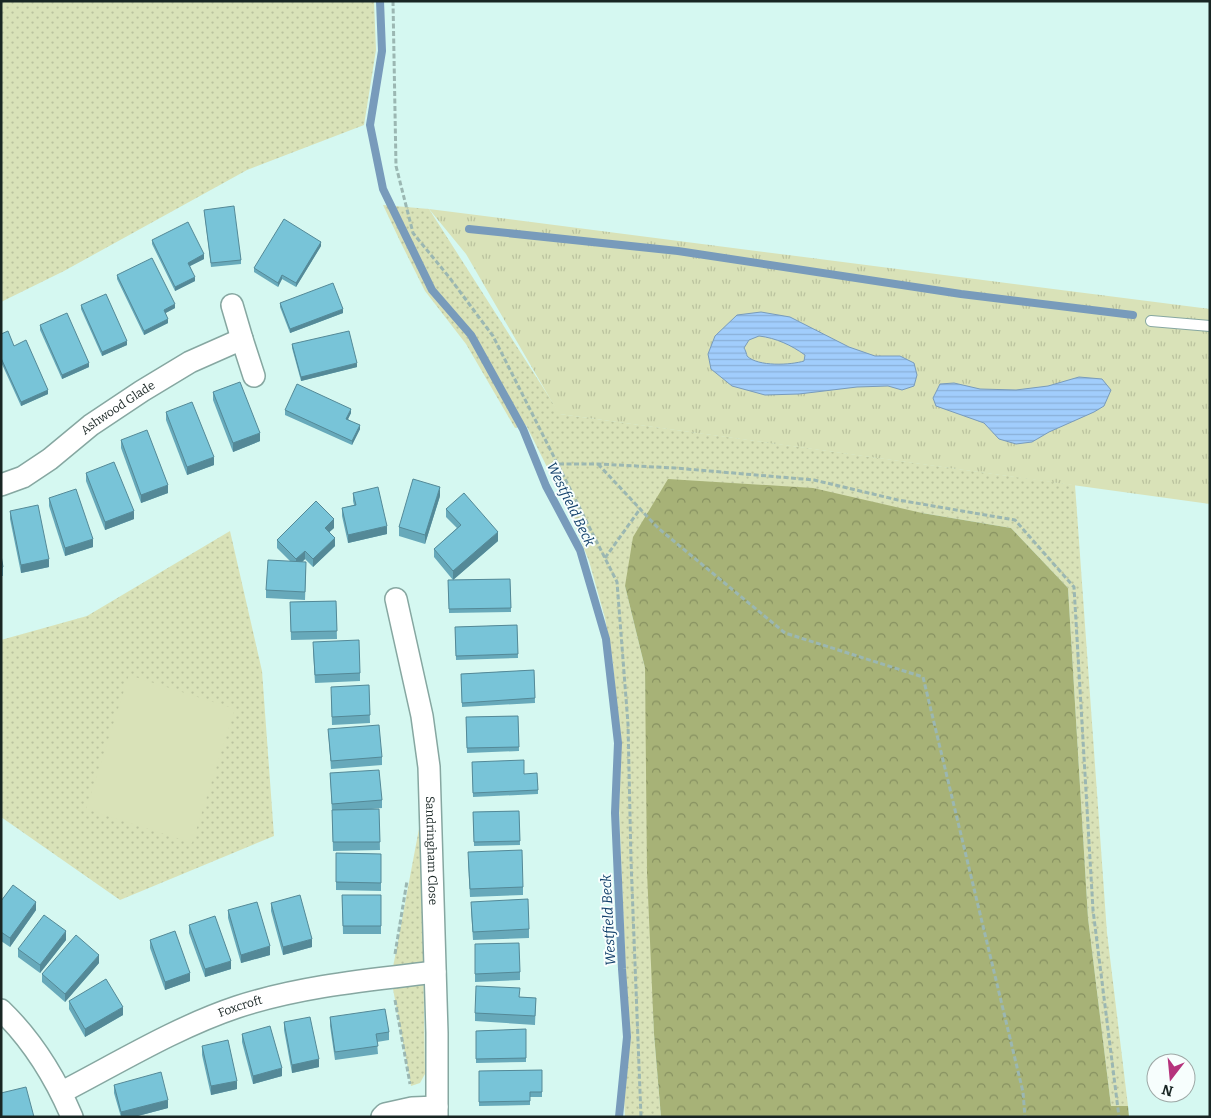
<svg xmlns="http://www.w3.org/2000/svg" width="1211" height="1118" viewBox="0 0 1211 1118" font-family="Bitter,serif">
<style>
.grass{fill:url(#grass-dots)}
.forest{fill:url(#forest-crowns)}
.park{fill:url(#park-tufts)}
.garden{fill:#d9e2b8}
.water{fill:url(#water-rules);stroke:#789bbb;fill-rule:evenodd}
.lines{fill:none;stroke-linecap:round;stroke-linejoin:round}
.stream{stroke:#789bbb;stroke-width:8}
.lane-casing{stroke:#86a7a1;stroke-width:12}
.street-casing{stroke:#86a7a1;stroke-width:24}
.path{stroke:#9bb7b2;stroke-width:3;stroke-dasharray:5 2.5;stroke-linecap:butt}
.lane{stroke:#fff;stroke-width:10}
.street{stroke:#fff;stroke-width:21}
.wall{fill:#67a9ba}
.shaded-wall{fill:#548997}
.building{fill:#78c4d8;stroke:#548997}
.labels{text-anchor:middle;stroke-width:4;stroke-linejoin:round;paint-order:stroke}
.street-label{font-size:12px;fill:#192624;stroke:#f7fefd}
.water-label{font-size:14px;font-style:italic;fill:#12406b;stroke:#f7fefd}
</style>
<defs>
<pattern id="grass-dots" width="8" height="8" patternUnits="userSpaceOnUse" patternTransform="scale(1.25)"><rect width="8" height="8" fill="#d9e2b8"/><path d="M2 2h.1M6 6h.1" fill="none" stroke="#bac29e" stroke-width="1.8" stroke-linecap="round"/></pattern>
<pattern id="forest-crowns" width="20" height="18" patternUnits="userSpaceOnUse" patternTransform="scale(1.25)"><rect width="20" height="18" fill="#a7b277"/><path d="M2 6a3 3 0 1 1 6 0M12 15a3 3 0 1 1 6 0" fill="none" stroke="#879161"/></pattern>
<pattern id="park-tufts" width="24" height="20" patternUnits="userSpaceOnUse" patternTransform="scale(1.25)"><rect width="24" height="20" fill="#d9e2b8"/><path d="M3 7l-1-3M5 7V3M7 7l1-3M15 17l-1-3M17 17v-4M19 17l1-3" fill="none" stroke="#bac29e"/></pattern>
<pattern id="water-rules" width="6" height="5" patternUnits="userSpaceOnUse" patternTransform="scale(1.25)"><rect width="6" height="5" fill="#a1cdfc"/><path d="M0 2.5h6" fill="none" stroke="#8ab0d8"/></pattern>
</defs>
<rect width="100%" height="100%" fill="#d5f8f1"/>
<!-- grass -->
<g class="grass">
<polygon points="1,1 374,1 376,50 364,125 247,170 64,271 1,302"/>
<polygon points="383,205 429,209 560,414 1075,485 1107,933 1128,1106 1111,1106 1088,918 1068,588 1011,528 922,513 625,586 645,668 654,1034 661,1117 625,1117 624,1099 629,1053 619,807 621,760 613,663 605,618 589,561 570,513 526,425 515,428 466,344 425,291 400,241"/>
<polygon points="230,531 262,671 274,836 120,900 1,817 1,640 87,616"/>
<polygon points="421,818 425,1074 420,1083 411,1086 391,978"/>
</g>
<!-- forest -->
<polygon class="forest" points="668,479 813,488 922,513 1011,528 1068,588 1088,918 1111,1106 1128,1106 1129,1117 661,1117 654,1034 647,872 645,668 625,586 633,537"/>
<!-- park -->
<polygon class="park" points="429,209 1210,309 1210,504 559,414 466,254"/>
<!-- garden -->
<polygon class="garden" points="129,675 235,709 192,843 86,809"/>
<!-- water -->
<g class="water">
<path d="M761 312 790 317 849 347 875 356H900L914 363 917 375 914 386 902 390 888 386 857 387 799 394 765 395 732 386 711 369 708 354 715 336 737 315ZM759 336C776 338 791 345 805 355L804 361C791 365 758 367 747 356 747 355 745 349 744 348L749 340Z"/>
<polygon points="1079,377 1102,379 1111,390 1104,406 1094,412 1049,432 1032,442 1016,444 999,439 984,423 936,406 933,398 940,384 954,383 980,389 1016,390 1048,386"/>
</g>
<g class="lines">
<!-- stream -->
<g class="stream">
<polyline points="380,1 382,51 370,125 383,189 432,290 471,335 523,429 546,486 580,550 606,639 618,743 615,813 622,969 627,1037 619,1117"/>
<polyline points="469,229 678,251 961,294 1133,315"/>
</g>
<!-- lane casing -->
<g class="lane-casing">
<polyline id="lane" points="1151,321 1210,326"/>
</g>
<!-- street casing -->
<g class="street-casing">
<g id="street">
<polyline points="232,305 242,339"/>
<path id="s1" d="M1 485 23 477 50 459 91 425 142 391 190 362 242 339 254 376"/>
<path id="s2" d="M396 599 422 716 429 767 437 1033V1117"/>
<path d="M1 1010C32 1040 55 1077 72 1117"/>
<path id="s3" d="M62 1092C118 1063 177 1027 237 1007 301 986 369 980 435 972"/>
<polyline points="382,1117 385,1114 412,1108 437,1107"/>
</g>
</g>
<!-- path -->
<g class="path">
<polyline points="393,1 396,166 413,233 449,277 493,336 617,582 628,724 631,861 641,1117"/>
<polyline points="559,464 598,464 675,468 814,480 898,500 1015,520 1074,587 1093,910 1119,1117"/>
<polyline points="598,464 658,528 785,633 923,677 1023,1092 1025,1117"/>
<polyline points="605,558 640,509"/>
<polyline points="395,954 407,881"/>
<polyline points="395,1000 410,1084"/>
</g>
<!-- lane -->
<use href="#lane" class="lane"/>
<!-- street -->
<use href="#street" class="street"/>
</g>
<!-- wall -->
<g class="wall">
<polygon points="204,210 241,260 241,264 211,267"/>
<polygon points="152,240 204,259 190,266 195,281 175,291 152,244"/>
<polygon points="321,246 296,287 282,279 278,287 254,272 254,268"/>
<polygon points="117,275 175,308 165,313 168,323 144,335 117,279"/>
<polygon points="280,303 343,313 290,333 280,307"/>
<polygon points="81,305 127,345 102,356 81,309"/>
<polygon points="40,325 89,367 62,379 40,330"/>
<polygon points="1,334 14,346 48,394 21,406 1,362"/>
<polygon points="292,344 357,367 301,381 292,348"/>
<polygon points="213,392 260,441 233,452 213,400"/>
<polygon points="285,410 351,413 348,419 360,429 352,445 285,415"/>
<polygon points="166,412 214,465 187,475 166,420"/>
<polygon points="121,440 168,493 141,503 121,448"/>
<polygon points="86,473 134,519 105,530 86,481"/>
<polygon points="353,493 387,534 348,543 342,516 342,508 354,505 353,501"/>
<polygon points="440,496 425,544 399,536 399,527"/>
<polygon points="49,498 93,547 65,556 49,506"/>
<polygon points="446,509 498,541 453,580 434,557 434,549 457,528 446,517"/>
<polygon points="10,511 49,567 21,573 10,519"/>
<polygon points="334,528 329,532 335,546 313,567 305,559 302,562 306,571 305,600 266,598 266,590 290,561 277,548 277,540"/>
<polygon points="1,555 3,567 3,576 1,576"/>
<polygon points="510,579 511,612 449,613 448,580"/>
<polygon points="336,601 337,639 291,640 290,602"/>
<polygon points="517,625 518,658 456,660 455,627"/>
<polygon points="313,650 360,673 360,681 315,683"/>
<polygon points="534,670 535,703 462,707 461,674"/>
<polygon points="369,685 370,723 332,725 331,695"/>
<polygon points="518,716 519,751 467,753 466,717"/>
<polygon points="328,729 382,757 382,765 331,769"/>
<polygon points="472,762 524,774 538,790 538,794 473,797"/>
<polygon points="330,773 382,800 382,808 362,810 379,809 380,850 333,851 332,812"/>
<polygon points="519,811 520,845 474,846 473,812"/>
<polygon points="336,853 381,854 381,891 336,890"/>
<polygon points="468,861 523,887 523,895 470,897"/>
<polygon points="342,895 381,895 381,934 343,934"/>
<polygon points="1,901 36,910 10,947 1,941"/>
<polygon points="271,903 312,947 283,955 271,911"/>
<polygon points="228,910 270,955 241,963 228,918"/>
<polygon points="471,910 529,929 529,938 473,940"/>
<polygon points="189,925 231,969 205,977 189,933"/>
<polygon points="66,940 40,973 18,957 18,949"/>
<polygon points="150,940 190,981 165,990 150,948"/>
<polygon points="475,944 520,972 520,980 475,982"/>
<polygon points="99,963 65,1002 42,982 42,974"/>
<polygon points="519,997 536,998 535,1025 475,1021 475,1013"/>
<polygon points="69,1001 123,1015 85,1037 69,1009"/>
<polygon points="330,1017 389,1032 389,1040 377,1042 378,1054 335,1060 330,1026"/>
<polygon points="284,1022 319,1067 292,1073 284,1030"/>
<polygon points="526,1029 526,1062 476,1063 476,1031"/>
<polygon points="242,1034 282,1076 253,1084 242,1042"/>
<polygon points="202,1046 237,1089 211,1095 202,1055"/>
<polygon points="542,1070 542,1097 530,1097 530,1105 479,1106 479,1071"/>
<polygon points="114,1085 168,1108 134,1117 121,1117 114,1093"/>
</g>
<!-- shaded-wall -->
<g class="shaded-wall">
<polygon points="321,242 321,246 296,287 296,283"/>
<polygon points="204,254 204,259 188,267 188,263"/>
<polygon points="282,275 282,279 278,287 278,283"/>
<polygon points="195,277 195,281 175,291 175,287"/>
<polygon points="175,304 175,308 164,314 164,310"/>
<polygon points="343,309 343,313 290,333 290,329"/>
<polygon points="168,319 168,323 144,335 144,331"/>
<polygon points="127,341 127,345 102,356 102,352"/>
<polygon points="89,363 89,367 62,379 62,375"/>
<polygon points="357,363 357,367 301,381 301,377"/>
<polygon points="48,390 48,394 21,406 21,402"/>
<polygon points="351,409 351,413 346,423 346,419"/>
<polygon points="360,425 360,429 352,445 352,441"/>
<polygon points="260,433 260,441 233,452 233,443"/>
<polygon points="214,457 214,465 187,475 187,467"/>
<polygon points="168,485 168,493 141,503 141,495"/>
<polygon points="440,487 440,496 425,544 425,535"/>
<polygon points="134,511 134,519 105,530 105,522"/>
<polygon points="334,519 334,528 325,536 325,528"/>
<polygon points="387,526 387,534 348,543 348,535"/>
<polygon points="498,532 498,541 453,580 453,571"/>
<polygon points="335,538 335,546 313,567 313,559"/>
<polygon points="93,539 93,547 65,556 65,548"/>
<polygon points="305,551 305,559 296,568 296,559"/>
<polygon points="49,559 49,567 21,573 21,565"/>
<polygon points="36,902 36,910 10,947 10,938"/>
<polygon points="66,931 66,940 40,973 40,965"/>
<polygon points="312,939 312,947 283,955 283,947"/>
<polygon points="270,946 270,955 241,963 241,955"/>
<polygon points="99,955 99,963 65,1002 65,994"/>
<polygon points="231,961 231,969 205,977 205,969"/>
<polygon points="190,973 190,981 165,990 165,982"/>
<polygon points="123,1007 123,1015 85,1037 85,1029"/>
<polygon points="319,1059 319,1067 292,1073 292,1065"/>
<polygon points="282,1068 282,1076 253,1084 253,1076"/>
<polygon points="237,1081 237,1089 211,1095 211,1086"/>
<polygon points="168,1100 168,1108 134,1117 121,1117 121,1112"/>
</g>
<!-- building -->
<g class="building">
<polygon points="234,206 241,260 211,263 204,210"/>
<polygon points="284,219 321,242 296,283 282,275 278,283 254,268"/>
<polygon points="188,222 204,254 188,263 195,277 175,287 152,240"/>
<polygon points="152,258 175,304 164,310 168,319 144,331 117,275"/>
<polygon points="333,283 343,309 290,329 280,303"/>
<polygon points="106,294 127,341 102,352 81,305"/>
<polygon points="67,313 89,363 62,375 40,325"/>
<polygon points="8,331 14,346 26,340 48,390 21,402 1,358 1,334"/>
<polygon points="349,331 357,363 301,377 292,344"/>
<polygon points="240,382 260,433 233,443 213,392"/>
<polygon points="297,384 351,409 346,419 360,425 352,441 285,410"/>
<polygon points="192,402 214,457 187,467 166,412"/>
<polygon points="147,430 168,485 141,495 121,440"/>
<polygon points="114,462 134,511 105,522 86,473"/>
<polygon points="413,479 440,487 425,535 399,527"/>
<polygon points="378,487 387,526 348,535 342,508 356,505 353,493"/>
<polygon points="76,489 93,539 65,548 49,498"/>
<polygon points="464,493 498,532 453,571 434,549 461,525 446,509"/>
<polygon points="316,501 334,519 325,528 335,538 313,559 305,551 296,559 277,540"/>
<polygon points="38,505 49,559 21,565 10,511"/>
<polygon points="1,555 3,567 1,568"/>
<polygon points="268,560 306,562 305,592 266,590"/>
<polygon points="510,579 511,608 449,609 448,580"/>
<polygon points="336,601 337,631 291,632 290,602"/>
<polygon points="517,625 518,654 456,656 455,627"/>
<polygon points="359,640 360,673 315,675 313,642"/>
<polygon points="534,670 535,698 462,703 461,674"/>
<polygon points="369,685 370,715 332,717 331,687"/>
<polygon points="518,716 519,747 467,748 466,717"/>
<polygon points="379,725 382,757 331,761 328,729"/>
<polygon points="524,760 524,774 537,773 538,790 473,793 472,762"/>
<polygon points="379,770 382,800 332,804 330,773"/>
<polygon points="379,809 380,842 333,842 332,810"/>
<polygon points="519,811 520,841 474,842 473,812"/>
<polygon points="522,850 523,887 470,889 468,852"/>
<polygon points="336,853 381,854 381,883 336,882"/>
<polygon points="13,885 36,902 10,938 1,932 1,901"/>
<polygon points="300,895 312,939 283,947 271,903"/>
<polygon points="342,895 381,895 381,926 343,926"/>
<polygon points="528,899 529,929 473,932 471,902"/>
<polygon points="257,902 270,946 241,955 228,910"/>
<polygon points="44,915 66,931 40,965 18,949"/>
<polygon points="215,916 231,961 205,969 189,925"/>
<polygon points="175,931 190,973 165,982 150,940"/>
<polygon points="76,935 99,955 65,994 42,974"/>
<polygon points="519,943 520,972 475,974 475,944"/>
<polygon points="106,979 123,1007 85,1029 69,1001"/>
<polygon points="476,986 520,988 519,997 536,998 535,1016 475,1013"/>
<polygon points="385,1009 389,1032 376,1034 378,1046 335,1052 330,1017"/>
<polygon points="310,1017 319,1059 292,1065 284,1022"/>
<polygon points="270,1026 282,1068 253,1076 242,1034"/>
<polygon points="526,1029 526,1058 476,1059 476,1031"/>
<polygon points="228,1040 237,1081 211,1086 202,1046"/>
<polygon points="542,1070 542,1092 530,1092 530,1101 479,1102 479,1071"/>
<polygon points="161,1072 168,1100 121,1112 114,1085"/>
<polygon points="26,1087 34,1117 1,1117 1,1093"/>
</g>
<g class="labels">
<!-- street labels -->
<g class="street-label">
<text dy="4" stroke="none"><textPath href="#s1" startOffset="141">Ashwood Glade</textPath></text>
<text dy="4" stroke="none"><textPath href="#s2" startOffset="255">Sandringham Close</textPath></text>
<text dy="4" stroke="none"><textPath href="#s3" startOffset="198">Foxcroft</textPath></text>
</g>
<!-- water labels -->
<g class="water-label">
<text transform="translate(571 504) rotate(64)" y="5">Westfield Beck</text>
<text transform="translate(608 920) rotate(-93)" y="5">Westfield Beck</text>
</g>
</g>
<!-- border -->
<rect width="1211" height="1118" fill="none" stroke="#192624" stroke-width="5"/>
<!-- north arrow -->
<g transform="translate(1171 1078) rotate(196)"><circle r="24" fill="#f7fefd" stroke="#9ea8a6"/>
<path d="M0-4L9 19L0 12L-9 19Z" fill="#b5337c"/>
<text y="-8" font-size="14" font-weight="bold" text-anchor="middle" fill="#192624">N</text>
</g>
</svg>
